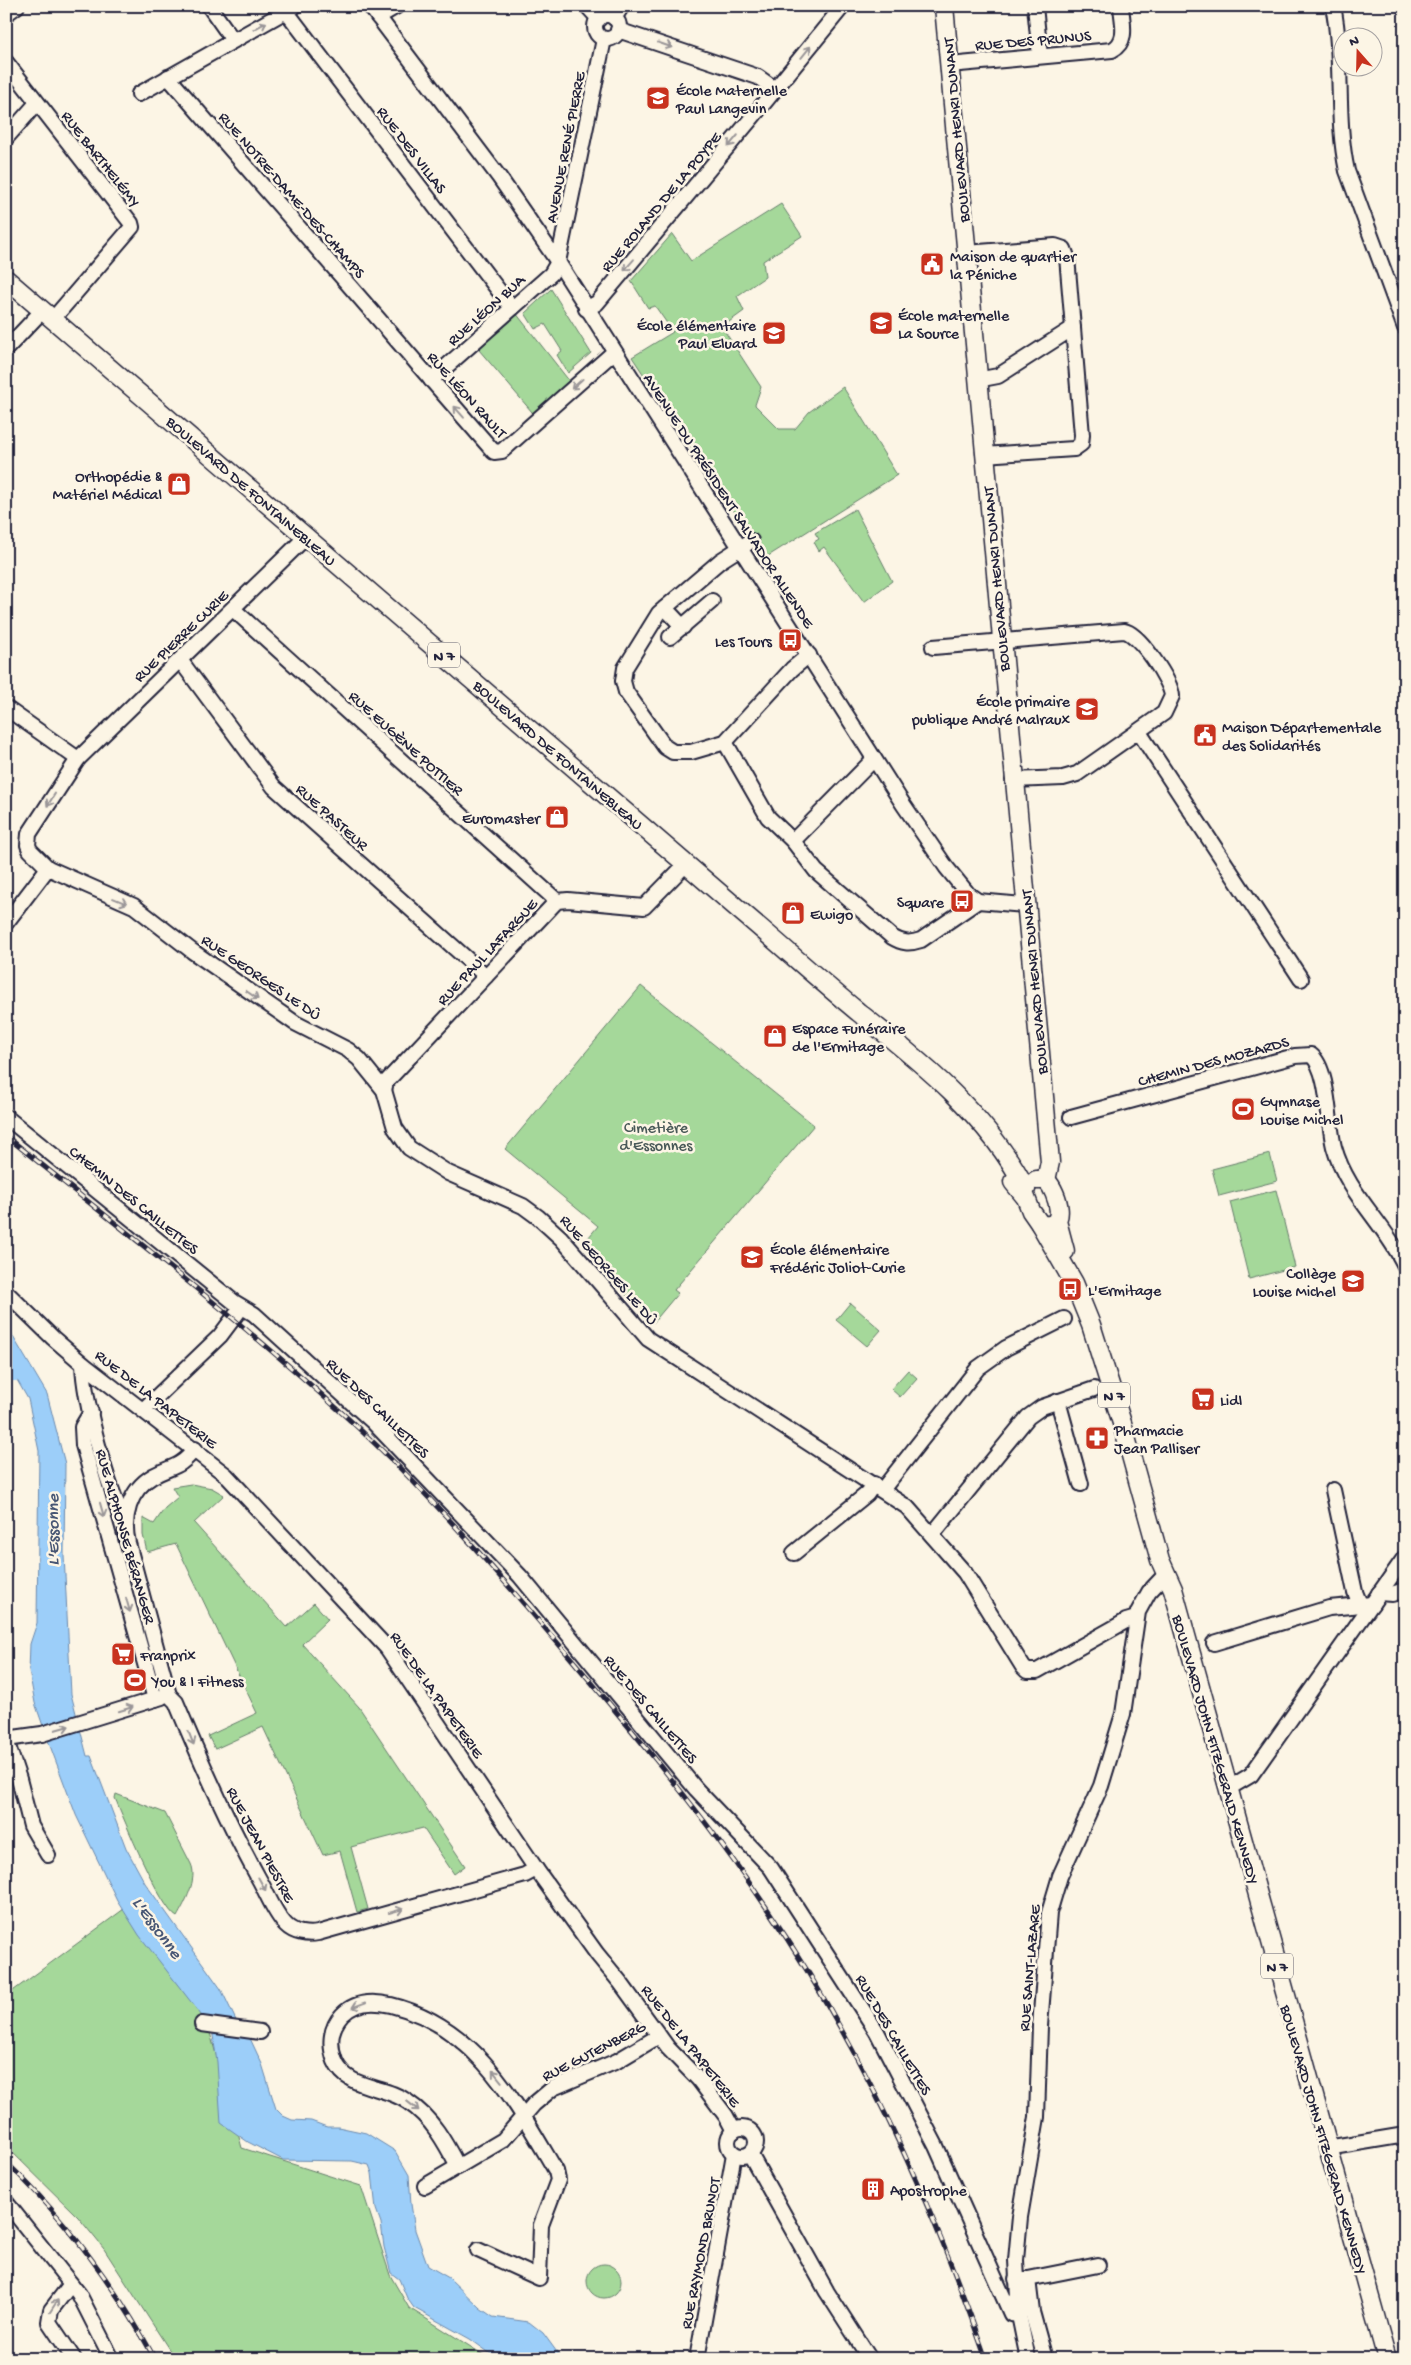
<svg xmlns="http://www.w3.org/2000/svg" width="1411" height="2365" viewBox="0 0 1411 2365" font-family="'Gochi Hand',sans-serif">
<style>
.green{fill:#a5d89a;stroke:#647d6a}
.water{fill:#9ccef9;stroke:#6b89ad}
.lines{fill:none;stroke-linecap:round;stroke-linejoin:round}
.river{stroke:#9ccef9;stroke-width:19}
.minor-casing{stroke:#22223b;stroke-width:18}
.major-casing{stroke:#22223b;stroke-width:21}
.minor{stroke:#fcf5e5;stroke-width:14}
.major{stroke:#fcf5e5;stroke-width:18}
.rail-casing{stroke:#22223b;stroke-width:5}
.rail{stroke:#fcf5e5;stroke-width:3;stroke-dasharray:9;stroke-linecap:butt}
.oneway{stroke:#9a9698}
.labels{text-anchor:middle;stroke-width:5;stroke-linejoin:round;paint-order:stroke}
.shield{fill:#fcf5e5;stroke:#63616e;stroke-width:1}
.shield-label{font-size:15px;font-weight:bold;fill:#22223b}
.street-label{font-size:16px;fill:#22223b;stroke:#fcf5e5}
.poi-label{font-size:16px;fill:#22223b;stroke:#fcf5e5;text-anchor:start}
.park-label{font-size:16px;fill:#495958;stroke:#fcf5e5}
.water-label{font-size:18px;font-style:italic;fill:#475674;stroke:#fcf5e5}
</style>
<rect width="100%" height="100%" fill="#fcf5e5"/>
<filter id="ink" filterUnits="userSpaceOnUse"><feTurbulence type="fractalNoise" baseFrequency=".02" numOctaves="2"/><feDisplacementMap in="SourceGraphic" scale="10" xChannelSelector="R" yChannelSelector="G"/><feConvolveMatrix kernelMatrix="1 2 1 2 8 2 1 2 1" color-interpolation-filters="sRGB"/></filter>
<g filter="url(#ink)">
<!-- green -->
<g class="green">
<polygon points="781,204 802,236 763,261 765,277 737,296 744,311 722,327 761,387 755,405 779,429 795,429 809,412 843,387 897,475 765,558 632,357 673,332 655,306 648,308 631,281 672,234 691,261"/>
<polygon points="551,289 591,353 568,373 557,355 562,351 545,324 535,329 525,313"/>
<polygon points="512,308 574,387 538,419 473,343"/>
<polygon points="855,509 892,581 864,602 824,547 819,551 814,542 819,539 815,533"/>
<polygon points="641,986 814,1125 674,1290 678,1293 653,1323 607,1275 583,1244 598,1226 505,1149"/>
<polygon points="1270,1154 1277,1181 1219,1196 1212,1169"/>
<polygon points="1276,1190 1295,1267 1249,1279 1230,1202"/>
<polygon points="850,1303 881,1330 867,1346 836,1320"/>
<polygon points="908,1370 917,1378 900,1397 891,1389"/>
<polygon points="191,1484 212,1488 224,1495 194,1523 287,1627 314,1603 328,1619 302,1644 359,1707 465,1866 454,1874 423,1828 351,1847 368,1909 357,1912 340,1851 323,1855 263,1727 215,1749 208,1736 257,1713 176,1544 147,1552 143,1535 143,1518 154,1524 165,1508 178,1497 172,1487"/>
<path d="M116 1794 165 1813 191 1864C198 1879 185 1903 177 1917 160 1908 124 1819 115 1798Z"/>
<polygon points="128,1906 202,2004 242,2148 361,2186 390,2275 409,2308 490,2359 190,2359 185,2353 172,2354 104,2249 78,2217 6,2146 6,1996"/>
<circle cx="604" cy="2281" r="17"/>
</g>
<!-- water -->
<polygon class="water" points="6,1325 47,1394 65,1464 64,1555 71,1694 87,1756 91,1756 126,1848 145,1883 221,1989 242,2033 248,2034 262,2064 276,2109 283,2116 292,2120 311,2121 327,2127 338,2127 366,2133 395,2151 409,2175 411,2204 415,2230 428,2266 449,2278 480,2308 493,2317 529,2322 543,2333 562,2359 498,2359 470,2339 414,2308 407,2298 399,2279 391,2273 384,2247 381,2223 376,2209 372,2173 369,2165 352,2161 283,2160 248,2142 221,2123 217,2062 212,2029 139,1935 117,1900 76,1815 49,1743 35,1703 29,1671 30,1644 37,1623 39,1451 28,1399 6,1361"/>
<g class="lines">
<!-- river -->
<polyline class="river" points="6,1372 22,1371"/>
<!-- minor casing -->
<g class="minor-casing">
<g id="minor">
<polyline points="209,6 233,40"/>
<polyline points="370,6 499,177 558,262 903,804 946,867 968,894 978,901 1025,905"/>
<polyline points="587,6 599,19"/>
<polyline points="1035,6 1040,56"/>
<path d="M1333 6C1344 60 1335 116 1347 171L1405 328"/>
<polyline points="286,11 512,308"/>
<polyline points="6,14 17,6"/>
<circle cx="607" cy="27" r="12"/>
<polyline points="378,17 397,6"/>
<polyline points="614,18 622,6"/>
<polyline points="618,30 758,77 775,89"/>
<polyline points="6,62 131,223 132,227 53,319"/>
<path d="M949 65 1112 50C1129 41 1122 22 1121 6"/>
<polyline points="168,77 494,452 502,451 614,352"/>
<polyline points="139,94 295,6"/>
<polyline points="6,138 37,103"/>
<polyline points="966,253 1055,246 1064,249 1067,257 1082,435 1081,444 1074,449 984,455"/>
<polyline points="586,309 597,303 751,119 843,6"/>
<polyline points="6,349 43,310"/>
<polyline points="431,380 551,274 558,262 604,39"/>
<polyline points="977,380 998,376 1073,328"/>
<polyline points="307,536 78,759 29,834 28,845 30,850 48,868 134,906 192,951 295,1023 348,1050 359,1059 384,1090 395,1128 409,1148 448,1173 523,1206 538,1217 561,1238 648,1339 907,1507 965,1573 1023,1667 1027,1671 1037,1671 1126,1621 1136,1618"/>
<polyline points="751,541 720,561 659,613 625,668 623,681 626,692 665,747 673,752 691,752 725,742 792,669 809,655"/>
<polyline points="665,608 683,627"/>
<polyline points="233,609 557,901"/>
<polyline points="670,637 712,601"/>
<path d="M933 647 1124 631C1139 633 1171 681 1172 696L1164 713 1077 774 1063 778 1013 780"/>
<polyline points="180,660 274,787 486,976"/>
<polyline points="6,708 78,759"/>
<polyline points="1139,732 1301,979"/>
<path d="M725 742 768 817 793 841 816 871 892 937C902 943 909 944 921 940L978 901"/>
<polyline points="793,841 874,759"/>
<polyline points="6,923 48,868"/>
<polyline points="384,1090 386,1082 554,904 557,901 568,900 644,907 686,864"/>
<polyline points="6,1117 234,1302 254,1314 372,1421 520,1576 696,1789 771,1868 877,2032 936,2146 1011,2314 1019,2315"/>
<path d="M1071 1117 1295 1056 1311 1055C1329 1069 1328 1124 1334 1147 1347 1194 1385 1223 1405 1266"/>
<polyline points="6,1292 53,1338 83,1364 226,1475 387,1648 536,1869 597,1954 620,1982 668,2048 699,2080 726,2116 734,2131"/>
<path d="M83 1364C84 1399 107 1490 125 1519"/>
<polyline points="1058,1401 1081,1484"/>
<polyline points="144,1409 220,1336 241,1308"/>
<polyline points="91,1412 82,1427 83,1445 155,1699"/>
<polyline points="882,1490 978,1368 1006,1348 1064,1319"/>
<polyline points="1333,1490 1355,1592 1360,1604"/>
<polyline points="932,1535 1028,1417 1042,1407 1094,1389"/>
<polyline points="794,1553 867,1494 874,1484"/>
<polyline points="1379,1593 1392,1594 1405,1590"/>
<polyline points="1214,1643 1329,1608 1372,1604"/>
<path d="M169 1695 176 1702C201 1762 227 1821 259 1879 267 1893 274 1913 286 1925 294 1933 307 1935 318 1933L525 1875 536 1869"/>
<path d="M169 1695 128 1543C122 1518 129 1490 153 1476 173 1465 179 1469 195 1449"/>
<polyline points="6,1739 42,1734 162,1697"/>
<polyline points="6,1740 19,1779 31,1826 48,1855"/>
<polyline points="1229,1788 1251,1775 1405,1557"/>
<polyline points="202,2024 260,2032"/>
<circle cx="742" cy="2142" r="14"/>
<polyline points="1327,2148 1405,2135"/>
<polyline points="750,2154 827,2292 870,2359"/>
<path d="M458 2167C445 2142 432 2118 408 2102 385 2085 347 2090 335 2061 329 2045 330 2028 342 2015 355 2001 374 2001 391 2005 477 2026 515 2102 556 2171L558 2180 541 2225 539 2278 478 2250"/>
<polyline points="425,2186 503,2140 534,2104 553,2088 617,2061 659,2036"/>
<polyline points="6,2202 79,2294 112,2359"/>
<polyline points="1016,2279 1028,2279 1032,2312 1045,2359"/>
<polyline points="1028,2279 1098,2265"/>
<polyline points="71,2284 51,2310 49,2322 74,2359"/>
<polyline points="697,2359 734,2154"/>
<polyline points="1028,2359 1019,2315 1016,2260 1020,2217 1037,2117 1040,2026 1049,1913 1060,1876 1101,1786 1123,1714 1138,1612 1149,1592 1167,1573"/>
</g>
</g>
<!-- major casing -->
<g class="major-casing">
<g id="major">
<polyline points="944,6 1050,1162 1046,1180"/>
<path d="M6 279 744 914C782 946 819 980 857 1011 921 1062 988 1115 1026 1189"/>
<path d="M1013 1182 1026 1198 1031 1211 1040 1224C1070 1232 1058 1192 1046 1180H1036"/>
<polyline points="1057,1221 1065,1251"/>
<polyline points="1040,1224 1074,1283 1091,1325 1122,1423 1160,1560 1173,1589 1387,2359"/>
</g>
</g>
<!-- minor -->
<use href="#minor" class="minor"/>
<!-- major -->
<use href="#major" class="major"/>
<!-- rail casing -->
<g class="rail-casing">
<g id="rail">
<path d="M6 1136C129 1235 254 1330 369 1438 441 1506 504 1581 569 1656 638 1737 706 1818 766 1907 861 2046 931 2200 986 2359"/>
<path d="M6 2162C66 2219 115 2286 155 2359"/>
</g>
</g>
<!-- rail -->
<use href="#rail" class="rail"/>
</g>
<!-- one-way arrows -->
<defs><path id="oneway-shaft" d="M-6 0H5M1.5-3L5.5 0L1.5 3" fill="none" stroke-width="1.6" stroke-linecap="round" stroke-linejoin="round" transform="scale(1.25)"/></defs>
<g class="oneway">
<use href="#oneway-shaft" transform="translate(260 26) rotate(-29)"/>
<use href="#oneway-shaft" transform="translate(665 45) rotate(19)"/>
<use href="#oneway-shaft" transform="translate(806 52) rotate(-51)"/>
<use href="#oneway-shaft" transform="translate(733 141) rotate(130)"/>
<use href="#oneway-shaft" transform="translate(629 265) rotate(131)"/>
<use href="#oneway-shaft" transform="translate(577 384) rotate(138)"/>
<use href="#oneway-shaft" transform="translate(459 412) rotate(-131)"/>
<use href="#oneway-shaft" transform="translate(51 800) rotate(122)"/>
<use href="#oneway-shaft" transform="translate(120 901) rotate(22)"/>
<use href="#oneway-shaft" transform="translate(252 995) rotate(35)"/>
<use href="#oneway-shaft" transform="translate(102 1510) rotate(74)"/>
<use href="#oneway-shaft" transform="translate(128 1605) rotate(74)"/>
<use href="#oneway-shaft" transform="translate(126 1709) rotate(-17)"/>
<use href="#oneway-shaft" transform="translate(62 1728) rotate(-16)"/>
<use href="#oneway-shaft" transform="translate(191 1738) rotate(68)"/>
<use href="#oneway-shaft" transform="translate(262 1884) rotate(61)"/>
<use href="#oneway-shaft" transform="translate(396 1911) rotate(-16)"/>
<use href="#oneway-shaft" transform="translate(359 2005) rotate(160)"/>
<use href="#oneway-shaft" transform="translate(497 2076) rotate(-129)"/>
<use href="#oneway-shaft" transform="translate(413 2106) rotate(38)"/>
<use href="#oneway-shaft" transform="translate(54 2306) rotate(-57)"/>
</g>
</g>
<!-- icons -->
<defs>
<g id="school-square" transform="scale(1.25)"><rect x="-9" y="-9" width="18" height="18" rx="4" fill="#c8321e" stroke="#fcf5e5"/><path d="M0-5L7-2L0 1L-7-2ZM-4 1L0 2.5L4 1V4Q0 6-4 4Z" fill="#fff"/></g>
<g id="civic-square" transform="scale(1.25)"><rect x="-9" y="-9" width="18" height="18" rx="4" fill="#c8321e" stroke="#fcf5e5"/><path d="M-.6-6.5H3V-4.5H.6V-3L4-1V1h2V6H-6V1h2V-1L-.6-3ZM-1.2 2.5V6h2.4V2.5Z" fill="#fff"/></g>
<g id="shop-square" transform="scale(1.25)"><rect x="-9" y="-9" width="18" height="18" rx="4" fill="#c8321e" stroke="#fcf5e5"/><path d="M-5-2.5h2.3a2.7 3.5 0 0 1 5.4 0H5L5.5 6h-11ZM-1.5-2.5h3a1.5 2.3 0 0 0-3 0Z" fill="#fff"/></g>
<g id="bus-square" transform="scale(1.25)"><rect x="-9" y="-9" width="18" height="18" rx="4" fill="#c8321e" stroke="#fcf5e5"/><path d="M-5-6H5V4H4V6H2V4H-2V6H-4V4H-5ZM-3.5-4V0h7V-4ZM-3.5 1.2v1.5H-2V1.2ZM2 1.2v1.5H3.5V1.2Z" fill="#fff"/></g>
<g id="stadium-square" transform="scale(1.25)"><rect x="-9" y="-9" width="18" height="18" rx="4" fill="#c8321e" stroke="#fcf5e5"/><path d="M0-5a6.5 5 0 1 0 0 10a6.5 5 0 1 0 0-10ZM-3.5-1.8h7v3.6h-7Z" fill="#fff"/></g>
<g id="supermarket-square" transform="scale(1.25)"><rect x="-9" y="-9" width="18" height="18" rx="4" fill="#c8321e" stroke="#fcf5e5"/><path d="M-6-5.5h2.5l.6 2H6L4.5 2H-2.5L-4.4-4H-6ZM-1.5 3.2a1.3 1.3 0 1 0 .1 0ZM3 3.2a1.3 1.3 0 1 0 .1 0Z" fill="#fff"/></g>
<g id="pharmacy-square" transform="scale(1.25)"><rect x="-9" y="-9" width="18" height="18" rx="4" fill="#c8321e" stroke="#fcf5e5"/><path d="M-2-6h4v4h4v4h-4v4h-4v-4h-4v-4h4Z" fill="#fff"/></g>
<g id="building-square" transform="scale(1.25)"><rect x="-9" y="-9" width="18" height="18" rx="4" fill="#c8321e" stroke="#fcf5e5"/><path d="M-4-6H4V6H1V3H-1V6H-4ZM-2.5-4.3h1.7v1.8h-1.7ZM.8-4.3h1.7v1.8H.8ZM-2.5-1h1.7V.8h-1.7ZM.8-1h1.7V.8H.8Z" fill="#fff"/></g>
</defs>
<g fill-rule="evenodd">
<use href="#school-square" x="658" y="98"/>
<use href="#civic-square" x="932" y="264"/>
<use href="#school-square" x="881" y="323"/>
<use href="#school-square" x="774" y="333"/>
<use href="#shop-square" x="179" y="484"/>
<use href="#bus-square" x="790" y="640"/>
<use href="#school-square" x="1087" y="709"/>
<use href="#civic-square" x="1205" y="735"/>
<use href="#shop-square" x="557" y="817"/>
<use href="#bus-square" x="962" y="901"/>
<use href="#shop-square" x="793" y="913"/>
<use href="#shop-square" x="775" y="1036"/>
<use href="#stadium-square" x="1243" y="1109"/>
<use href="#school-square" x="752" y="1257"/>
<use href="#school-square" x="1353" y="1281"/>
<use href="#bus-square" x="1070" y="1289"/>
<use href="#supermarket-square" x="1203" y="1399"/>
<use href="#pharmacy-square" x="1097" y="1438"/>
<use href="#supermarket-square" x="123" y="1654"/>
<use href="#stadium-square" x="135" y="1680"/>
<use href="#building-square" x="873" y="2189"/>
</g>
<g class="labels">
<!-- shield labels -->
<g class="shield">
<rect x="428" y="642.5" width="32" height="25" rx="4"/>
<rect x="1098" y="1382.5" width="32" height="25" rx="4"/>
<rect x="1261" y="1953.5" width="32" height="25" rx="4"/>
</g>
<g class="shield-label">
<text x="444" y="660">N 7</text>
<text x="1114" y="1400">N 7</text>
<text x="1277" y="1971">N 7</text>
</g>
<!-- street labels -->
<g class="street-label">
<text transform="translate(1033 39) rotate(-5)" y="6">RUE DES PRUNUS</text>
<text transform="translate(955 130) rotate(-95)" y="6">BOULEVARD HENRI DUNANT</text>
<text transform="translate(564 147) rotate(-79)" y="6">AVENUE RENÉ PIERRE</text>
<text transform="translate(413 149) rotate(53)" y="6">RUE DES VILLAS</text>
<text transform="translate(102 158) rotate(52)" y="6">RUE BARTHELÉMY</text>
<text transform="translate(293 194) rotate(49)" y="6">RUE NOTRE-DAME-DES-CHAMPS</text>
<text transform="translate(660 201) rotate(-50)" y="6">RUE ROLAND DE LA POYPE</text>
<text transform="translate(485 309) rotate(-42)" y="6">RUE LÉON BUA</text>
<text transform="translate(468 394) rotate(48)" y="6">RUE LÉON RAULT</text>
<text transform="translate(252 490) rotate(41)" y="6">BOULEVARD DE FONTAINEBLEAU</text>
<text transform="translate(730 500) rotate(57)" y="6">AVENUE DU PRÉSIDENT SALVADOR ALLENDE</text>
<text transform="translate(995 579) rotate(-95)" y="6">BOULEVARD HENRI DUNANT</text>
<text transform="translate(180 635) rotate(-44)" y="6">RUE PIERRE CURIE</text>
<text transform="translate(407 742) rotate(42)" y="6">RUE EUGÈNE POTTIER</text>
<text transform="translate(559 754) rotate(41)" y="6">BOULEVARD DE FONTAINEBLEAU</text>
<text transform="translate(333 816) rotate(42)" y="6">RUE PASTEUR</text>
<text transform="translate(486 951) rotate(-47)" y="6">RUE PAUL LAFARGUE</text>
<text transform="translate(262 976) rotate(34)" y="6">RUE GEORGES LE DÛ</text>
<text transform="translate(1033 982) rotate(-95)" y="6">BOULEVARD HENRI DUNANT</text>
<text transform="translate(1213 1060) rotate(-15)" y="6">CHEMIN DES MOZARDS</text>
<text transform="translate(135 1199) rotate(39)" y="6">CHEMIN DES CAILLETTES</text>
<text transform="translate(610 1269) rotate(49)" y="6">RUE GEORGES LE DÛ</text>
<text transform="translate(157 1398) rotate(38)" y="6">RUE DE LA PAPETERIE</text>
<text transform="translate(379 1407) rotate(44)" y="6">RUE DES CAILLETTES</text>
<text transform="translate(127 1536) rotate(74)" y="6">RUE ALPHONSE BÉRANGER</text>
<text transform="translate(438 1694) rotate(55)" y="6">RUE DE LA PAPETERIE</text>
<text transform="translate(652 1708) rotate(50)" y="6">RUE DES CAILLETTES</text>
<text transform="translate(1217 1749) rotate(74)" y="6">BOULEVARD JOHN FITZGERALD KENNEDY</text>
<text transform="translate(262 1844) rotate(62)" y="6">RUE JEAN PIESTRE</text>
<text transform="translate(1028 1968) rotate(-85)" y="6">RUE SAINT-LAZARE</text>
<text transform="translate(895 2034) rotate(60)" y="6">RUE DES CAILLETTES</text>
<text transform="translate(692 2045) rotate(52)" y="6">RUE DE LA PAPETERIE</text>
<text transform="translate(593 2050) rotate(-27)" y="6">RUE GUTENBERG</text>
<text transform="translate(1325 2139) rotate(74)" y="6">BOULEVARD JOHN FITZGERALD KENNEDY</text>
<text transform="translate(699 2253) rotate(-79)" y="6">RUE RAYMOND BRUNOT</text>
</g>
<!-- poi labels -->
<g class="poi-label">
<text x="676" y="95">École Maternelle<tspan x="676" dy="18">Paul Langevin</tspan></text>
<text x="950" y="261">Maison de quartier<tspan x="950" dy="18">la Péniche</tspan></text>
<text x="898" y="320">École maternelle<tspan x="898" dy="18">La Source</tspan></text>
<text x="756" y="330" text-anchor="end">École élémentaire<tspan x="756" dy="18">Paul Eluard</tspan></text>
<text x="162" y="481" text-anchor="end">Orthopédie &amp;<tspan x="162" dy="18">Matériel Médical</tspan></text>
<text x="772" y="646" text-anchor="end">Les Tours</text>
<text x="1070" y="706" text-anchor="end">École primaire<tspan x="1070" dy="18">publique André Malraux</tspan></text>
<text x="1222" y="732">Maison Départementale<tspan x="1222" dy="18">des Solidarités</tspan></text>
<text x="540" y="823" text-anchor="end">Euromaster</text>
<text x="944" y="907" text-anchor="end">Square</text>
<text x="810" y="919">Ewigo</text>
<text x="792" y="1033">Espace Funéraire<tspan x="792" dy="18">de l'Ermitage</tspan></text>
<text x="1260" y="1106">Gymnase<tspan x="1260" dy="18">Louise Michel</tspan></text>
<text x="770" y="1254">École élémentaire<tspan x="770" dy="18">Frédéric Joliot-Curie</tspan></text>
<text x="1336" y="1278" text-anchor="end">Collège<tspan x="1336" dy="18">Louise Michel</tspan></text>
<text x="1088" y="1295">L'Ermitage</text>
<text x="1220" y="1405">Lidl</text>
<text x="1114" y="1435">Pharmacie<tspan x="1114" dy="18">Jean Palliser</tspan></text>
<text x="140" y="1660">Franprix</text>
<text x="152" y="1686">You &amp; I Fitness</text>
<text x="890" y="2195">Apostrophe</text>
</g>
<!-- park labels -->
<g class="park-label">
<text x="656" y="1132">Cimetière<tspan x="656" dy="18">d'Essonnes</tspan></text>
</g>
<!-- water labels -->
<g class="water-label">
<text transform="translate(52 1530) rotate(-90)" y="6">L'Essonne</text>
<text transform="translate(158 1927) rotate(54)" y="6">L'Essonne</text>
</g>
</g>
<!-- margin -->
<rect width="1411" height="2365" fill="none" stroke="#fcf5e5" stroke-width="25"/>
<rect x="12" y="12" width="1386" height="2340" fill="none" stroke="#22223b" stroke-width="2" filter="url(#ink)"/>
<!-- north arrow -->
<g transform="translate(1358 52) rotate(340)"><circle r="24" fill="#fcf5e5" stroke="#a5a1a1"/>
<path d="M0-4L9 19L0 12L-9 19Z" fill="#c8321e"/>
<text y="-8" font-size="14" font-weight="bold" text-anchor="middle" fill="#22223b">N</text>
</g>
</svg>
